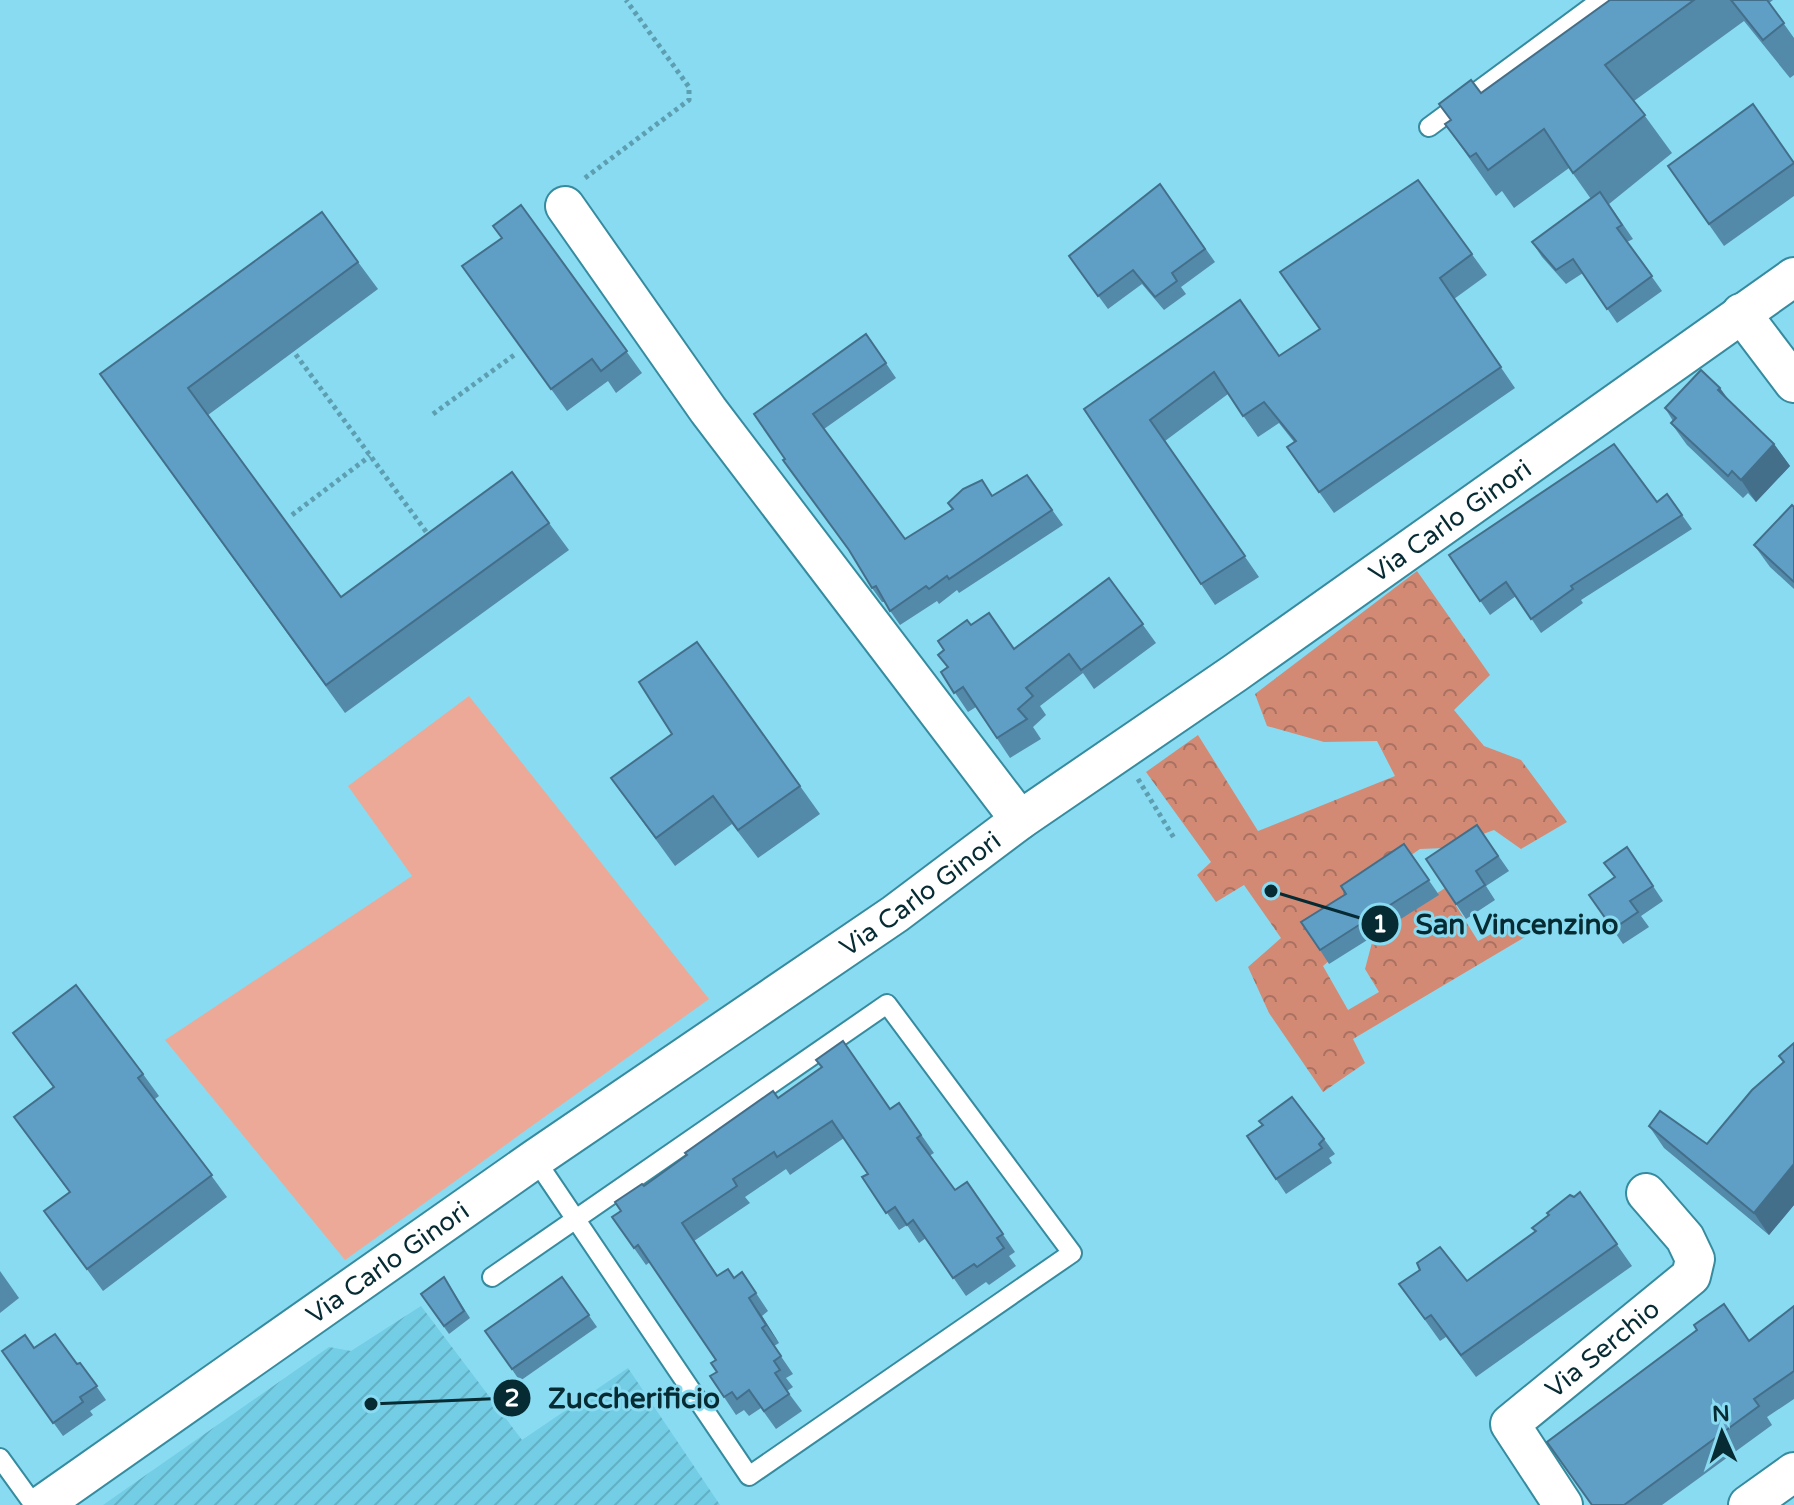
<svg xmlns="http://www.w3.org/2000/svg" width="1794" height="1505" viewBox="0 0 1794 1505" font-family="'Varela Round',sans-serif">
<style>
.industrial{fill:url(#industrial-furrows)}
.green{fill:#eda997}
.forest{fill:url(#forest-crowns)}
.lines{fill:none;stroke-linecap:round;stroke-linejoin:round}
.service-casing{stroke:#368b9f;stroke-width:22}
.minor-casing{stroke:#368b9f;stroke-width:42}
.path{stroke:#5d9fb1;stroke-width:5;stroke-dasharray:4 4;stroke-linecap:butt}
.service{stroke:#fff;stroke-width:18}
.minor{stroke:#fff;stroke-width:38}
.wall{fill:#5389a9}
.shaded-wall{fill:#436f8a}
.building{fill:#609fc5;stroke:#436f8a;stroke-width:2}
.labels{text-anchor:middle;stroke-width:6;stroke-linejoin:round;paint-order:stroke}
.street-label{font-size:26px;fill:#062b33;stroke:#89dbf1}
.leader{fill:none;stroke:#062b33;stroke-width:3}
.callout-dot{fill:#062b33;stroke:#89dbf1;stroke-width:3}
.mark-label{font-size:24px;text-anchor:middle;font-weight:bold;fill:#fff}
.callout-label{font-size:28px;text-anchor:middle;font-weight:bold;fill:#062b33;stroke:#89dbf1;stroke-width:6;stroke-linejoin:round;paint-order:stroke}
</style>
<defs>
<pattern id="industrial-furrows" width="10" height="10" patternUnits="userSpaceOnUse" patternTransform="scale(2)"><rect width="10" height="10" fill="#72cde5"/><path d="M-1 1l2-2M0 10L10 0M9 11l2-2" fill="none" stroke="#61b0c5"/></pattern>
<pattern id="forest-crowns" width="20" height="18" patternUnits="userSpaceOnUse" patternTransform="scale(2)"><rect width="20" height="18" fill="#d28a75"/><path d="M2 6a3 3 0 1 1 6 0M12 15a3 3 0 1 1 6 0" fill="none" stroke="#a87161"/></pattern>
</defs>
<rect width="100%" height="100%" fill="#89dbf1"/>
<!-- industrial -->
<polygon class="industrial" points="421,1306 522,1440 628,1368 720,1505 103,1505 329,1347 351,1351"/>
<!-- green -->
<polygon class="green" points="469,696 709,999 345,1260 165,1040 412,876 348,786"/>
<!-- forest -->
<polygon class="forest" points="1417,571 1490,675 1454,710 1484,746 1521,760 1567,822 1521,849 1494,830 1445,848 1420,849 1327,912 1347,945 1323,966 1348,1010 1379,992 1365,969 1374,935 1445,888 1478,941 1516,921 1525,937 1353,1039 1365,1063 1323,1092 1269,1013 1248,967 1281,938 1244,885 1216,902 1197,875 1211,862 1146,772 1198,735 1258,831 1395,776 1377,741 1324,742 1267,726 1255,694"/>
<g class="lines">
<!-- service casing -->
<g class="service-casing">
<g id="service">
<polyline points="1429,127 1601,0"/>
<polyline points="492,1277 887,1004 1072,1253 749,1476 535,1159"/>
<polyline points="0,1458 34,1505"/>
</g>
</g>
<!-- minor casing -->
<g class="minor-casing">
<g id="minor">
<polyline points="565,206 708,410 1020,820"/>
<polyline points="1741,313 1794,383"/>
<path id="s1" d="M42 1505 535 1159 895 914 1020 820 1235 673 1794 277"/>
<path id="s2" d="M1563 1505 1510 1424 1691 1276 1695 1259 1685 1238 1646 1193"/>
<polyline points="1748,1505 1794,1472"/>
</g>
</g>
<!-- path -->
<g class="path">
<polyline points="585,178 689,100 689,87 626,0"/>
<polyline points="291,348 430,537"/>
<polyline points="433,414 517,353"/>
<polyline points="292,515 370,456"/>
<polyline points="1138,779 1174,838"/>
</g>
<!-- service -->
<use href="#service" class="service"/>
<!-- minor -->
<use href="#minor" class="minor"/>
</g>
<!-- wall -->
<g class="wall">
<polygon points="1610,0 1773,0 1769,3 1794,38 1794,75 1790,78 1744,21 1634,101 1672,153 1609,204 1633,239 1627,242 1662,291 1617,323 1583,273 1566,284 1542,257 1532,242 1591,199 1569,168 1514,208 1502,191 1496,196 1445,124 1481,93"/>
<polygon points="1794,162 1794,196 1724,246 1668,166"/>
<polygon points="1418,180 1487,275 1454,299 1515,388 1334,513 1287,447 1294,442 1279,423 1258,437 1228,394 1165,441 1259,577 1215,605 1084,409 1240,300 1279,356 1320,329"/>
<polygon points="1160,184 1215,262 1181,287 1186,294 1164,310 1142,284 1108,309 1069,256"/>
<polygon points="521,205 642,373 616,393 608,381 567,411 462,266 502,238"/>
<polygon points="358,262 378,289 208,415 341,597 549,523 569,550 345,713 120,402"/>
<polygon points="866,334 896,378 824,429 905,539 953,509 948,503 993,495 1027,475 1063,525 959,593 957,590 939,604 937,601 900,625 884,602 882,602 872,588 852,555 754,414"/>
<polygon points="1731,403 1774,444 1790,466 1756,502 1748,493 1743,498 1687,445 1671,423 1673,421 1665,408"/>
<polygon points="1667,494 1692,529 1581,600 1583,603 1541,633 1516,596 1490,615 1449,555 1657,502"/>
<polygon points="1794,507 1794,589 1770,567 1754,545"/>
<polygon points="1109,578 1156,643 1094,689 1083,673 1040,706 1046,715 1033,727 1041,739 1010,758 976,707 968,712 941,672 947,667 938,655 971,625 1014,648"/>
<polygon points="697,642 820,814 758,858 732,824 675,866 611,778 672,734"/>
<polygon points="1477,825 1509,871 1486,886 1495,900 1466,919 1426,859"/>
<polygon points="1404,844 1439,895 1329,964 1320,950 1346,894"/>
<polygon points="1627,847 1663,901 1641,916 1649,927 1623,944 1589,895 1615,877"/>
<polygon points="13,1033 143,1074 159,1096 155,1099 227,1197 103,1291 44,1211 69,1192 14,1117 53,1087"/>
<polygon points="1794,1043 1794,1205 1769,1235 1664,1148 1649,1126 1707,1144 1784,1062"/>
<polygon points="778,1098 890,1109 899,1103 934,1153 929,1156 955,1190 967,1182 1015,1252 1009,1256 1016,1266 989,1285 986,1282 966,1296 926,1238 919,1243 907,1225 899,1230 862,1177 868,1174 844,1138 790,1175 786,1169 745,1197 750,1203 694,1241 718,1276 734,1278 742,1272 768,1311 762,1316 779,1343 774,1346 793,1374 786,1378 793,1387 787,1391 802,1411 776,1429 761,1408 749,1416 744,1410 736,1415 710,1376 717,1372 716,1360 650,1262 646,1265 612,1217 621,1211 644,1186"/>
<polygon points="1324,1139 1335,1154 1329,1158 1332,1163 1286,1194 1276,1179"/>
<polygon points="1580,1192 1632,1266 1476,1377 1446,1337 1440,1341 1399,1284 1420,1270 1467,1281 1535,1232 1532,1228"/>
<polygon points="0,1271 19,1298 0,1313"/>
<polygon points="444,1277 470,1318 449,1334 421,1294"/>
<polygon points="562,1277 597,1327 520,1381 485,1331"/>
<polygon points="1794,1306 1794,1399 1767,1417 1772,1425 1662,1505 1592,1505 1749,1340"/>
<polygon points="34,1348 77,1364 80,1363 106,1400 90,1411 93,1415 63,1436 2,1351"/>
</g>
<!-- shaded-wall -->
<g class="shaded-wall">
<polygon points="1720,388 1736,410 1718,390"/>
<polygon points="1774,444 1790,466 1756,502 1741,480"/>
<polygon points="1794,1164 1794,1205 1769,1235 1754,1213"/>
<polygon points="749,1298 762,1316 779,1343 766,1325"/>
</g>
<!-- building -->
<g class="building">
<polygon points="1610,0 1694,0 1605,65 1645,115 1573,173 1544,129 1488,170 1476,153 1470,157 1445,124 1451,120 1439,104 1471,80 1481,93"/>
<polygon points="1731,0 1767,0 1784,23 1763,40"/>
<polygon points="1753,104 1794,163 1709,224 1668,166"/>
<polygon points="1418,180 1472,254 1440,278 1501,367 1319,492 1287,447 1296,441 1264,402 1243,416 1214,372 1150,420 1245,556 1201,584 1084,409 1240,300 1279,356 1320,329 1280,272"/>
<polygon points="1160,184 1205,249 1172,273 1177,281 1155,297 1133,270 1098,296 1069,256"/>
<polygon points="1600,192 1622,225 1617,228 1652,276 1607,309 1573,259 1556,270 1532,242"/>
<polygon points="521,205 627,351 601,371 592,359 551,389 462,266 502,238 493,226"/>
<polygon points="322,212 358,262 188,388 341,597 512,472 549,523 326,685 100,374"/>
<polygon points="866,334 886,363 813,414 905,539 953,509 948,503 963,489 982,480 992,496 1027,475 1052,510 949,579 947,576 929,589 926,586 890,611 876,586 872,588 849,550 783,460 785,459 754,414"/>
<polygon points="1701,370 1720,388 1718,390 1774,444 1741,480 1732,471 1728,476 1671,423 1676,418 1665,408"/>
<polygon points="1614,444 1657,502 1667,494 1682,515 1571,586 1573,589 1531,619 1506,582 1480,601 1449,555"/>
<polygon points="1792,505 1794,507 1794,582 1754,545"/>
<polygon points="1109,578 1143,624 1081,670 1069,654 1026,688 1033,696 1018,709 1027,719 997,738 963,687 954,693 941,672 948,667 938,655 944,650 938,641 967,620 971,625 989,613 1014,649"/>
<polygon points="697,642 800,786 738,830 713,796 656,838 611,778 672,734 639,682"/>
<polygon points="1477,825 1498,856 1476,871 1485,885 1456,904 1426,859"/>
<polygon points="1404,844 1429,880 1320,950 1301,922 1346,894 1341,886"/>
<polygon points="1627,847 1653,886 1630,901 1638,912 1613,929 1589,895 1615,877 1604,863"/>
<polygon points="76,985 143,1074 138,1078 212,1175 87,1269 44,1211 70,1192 14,1117 54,1087 13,1033"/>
<polygon points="843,1041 890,1109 899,1103 921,1135 917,1138 955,1190 967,1182 1003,1234 997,1238 1004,1248 977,1267 974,1264 953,1278 913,1220 907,1225 895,1207 886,1213 862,1177 868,1174 832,1121 777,1157 774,1152 733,1179 737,1186 682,1223 717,1276 728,1269 734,1278 742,1272 756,1293 749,1298 766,1325 762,1328 781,1356 774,1361 780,1370 775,1373 789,1394 764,1411 749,1390 737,1399 732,1392 724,1397 710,1376 717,1372 711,1363 716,1360 638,1245 634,1248 612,1217 621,1211 615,1202 642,1184 644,1186 687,1155 685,1153 773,1091 778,1098 822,1067 816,1060"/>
<polygon points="1794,1043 1794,1164 1754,1213 1649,1126 1660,1111 1707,1144 1752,1090 1784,1062 1779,1056"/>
<polygon points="1292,1097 1324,1139 1319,1144 1322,1148 1276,1179 1247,1136 1263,1125 1259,1121"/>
<polygon points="1580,1192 1617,1244 1461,1355 1431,1315 1425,1319 1399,1284 1420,1270 1417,1263 1440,1247 1467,1281 1536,1231 1532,1228 1549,1215 1547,1213 1570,1195 1574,1197"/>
<polygon points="444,1277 464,1311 444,1326 421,1294"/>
<polygon points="562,1277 589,1315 512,1369 485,1331"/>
<polygon points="1724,1304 1749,1341 1794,1306 1794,1371 1754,1399 1759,1406 1624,1505 1592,1505 1547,1442 1697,1330 1694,1325"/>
<polygon points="55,1334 77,1364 80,1363 97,1386 80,1397 83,1402 53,1423 2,1351 25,1335 34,1348"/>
</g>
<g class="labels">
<!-- street labels -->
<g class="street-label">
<text dy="9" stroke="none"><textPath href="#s1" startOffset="1718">Via Carlo Ginori</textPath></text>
<text dy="9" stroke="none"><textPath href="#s1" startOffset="1070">Via Carlo Ginori</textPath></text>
<text dy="9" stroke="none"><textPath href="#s1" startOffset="422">Via Carlo Ginori</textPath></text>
<text dy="9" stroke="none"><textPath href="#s2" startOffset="216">Via Serchio</textPath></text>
</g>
</g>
<!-- callouts -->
<path class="leader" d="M1271 891L1380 924M371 1404L512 1398"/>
<g class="callout-dot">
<circle cx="1271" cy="891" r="8"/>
<circle cx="371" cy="1404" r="8"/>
<circle cx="1380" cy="924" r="20"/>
<circle cx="512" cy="1398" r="20"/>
</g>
<g class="mark-label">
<text x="1380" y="932">1</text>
<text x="512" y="1406">2</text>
</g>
<g class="callout-label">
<text x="1517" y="934">San Vincenzino</text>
<text x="634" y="1408">Zuccherificio</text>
</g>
<!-- north arrow -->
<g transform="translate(1722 1433) rotate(357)" stroke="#89dbf1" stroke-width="6" paint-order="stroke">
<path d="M0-6L14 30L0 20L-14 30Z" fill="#062b33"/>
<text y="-12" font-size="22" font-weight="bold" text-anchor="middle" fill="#062b33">N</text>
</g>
</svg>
